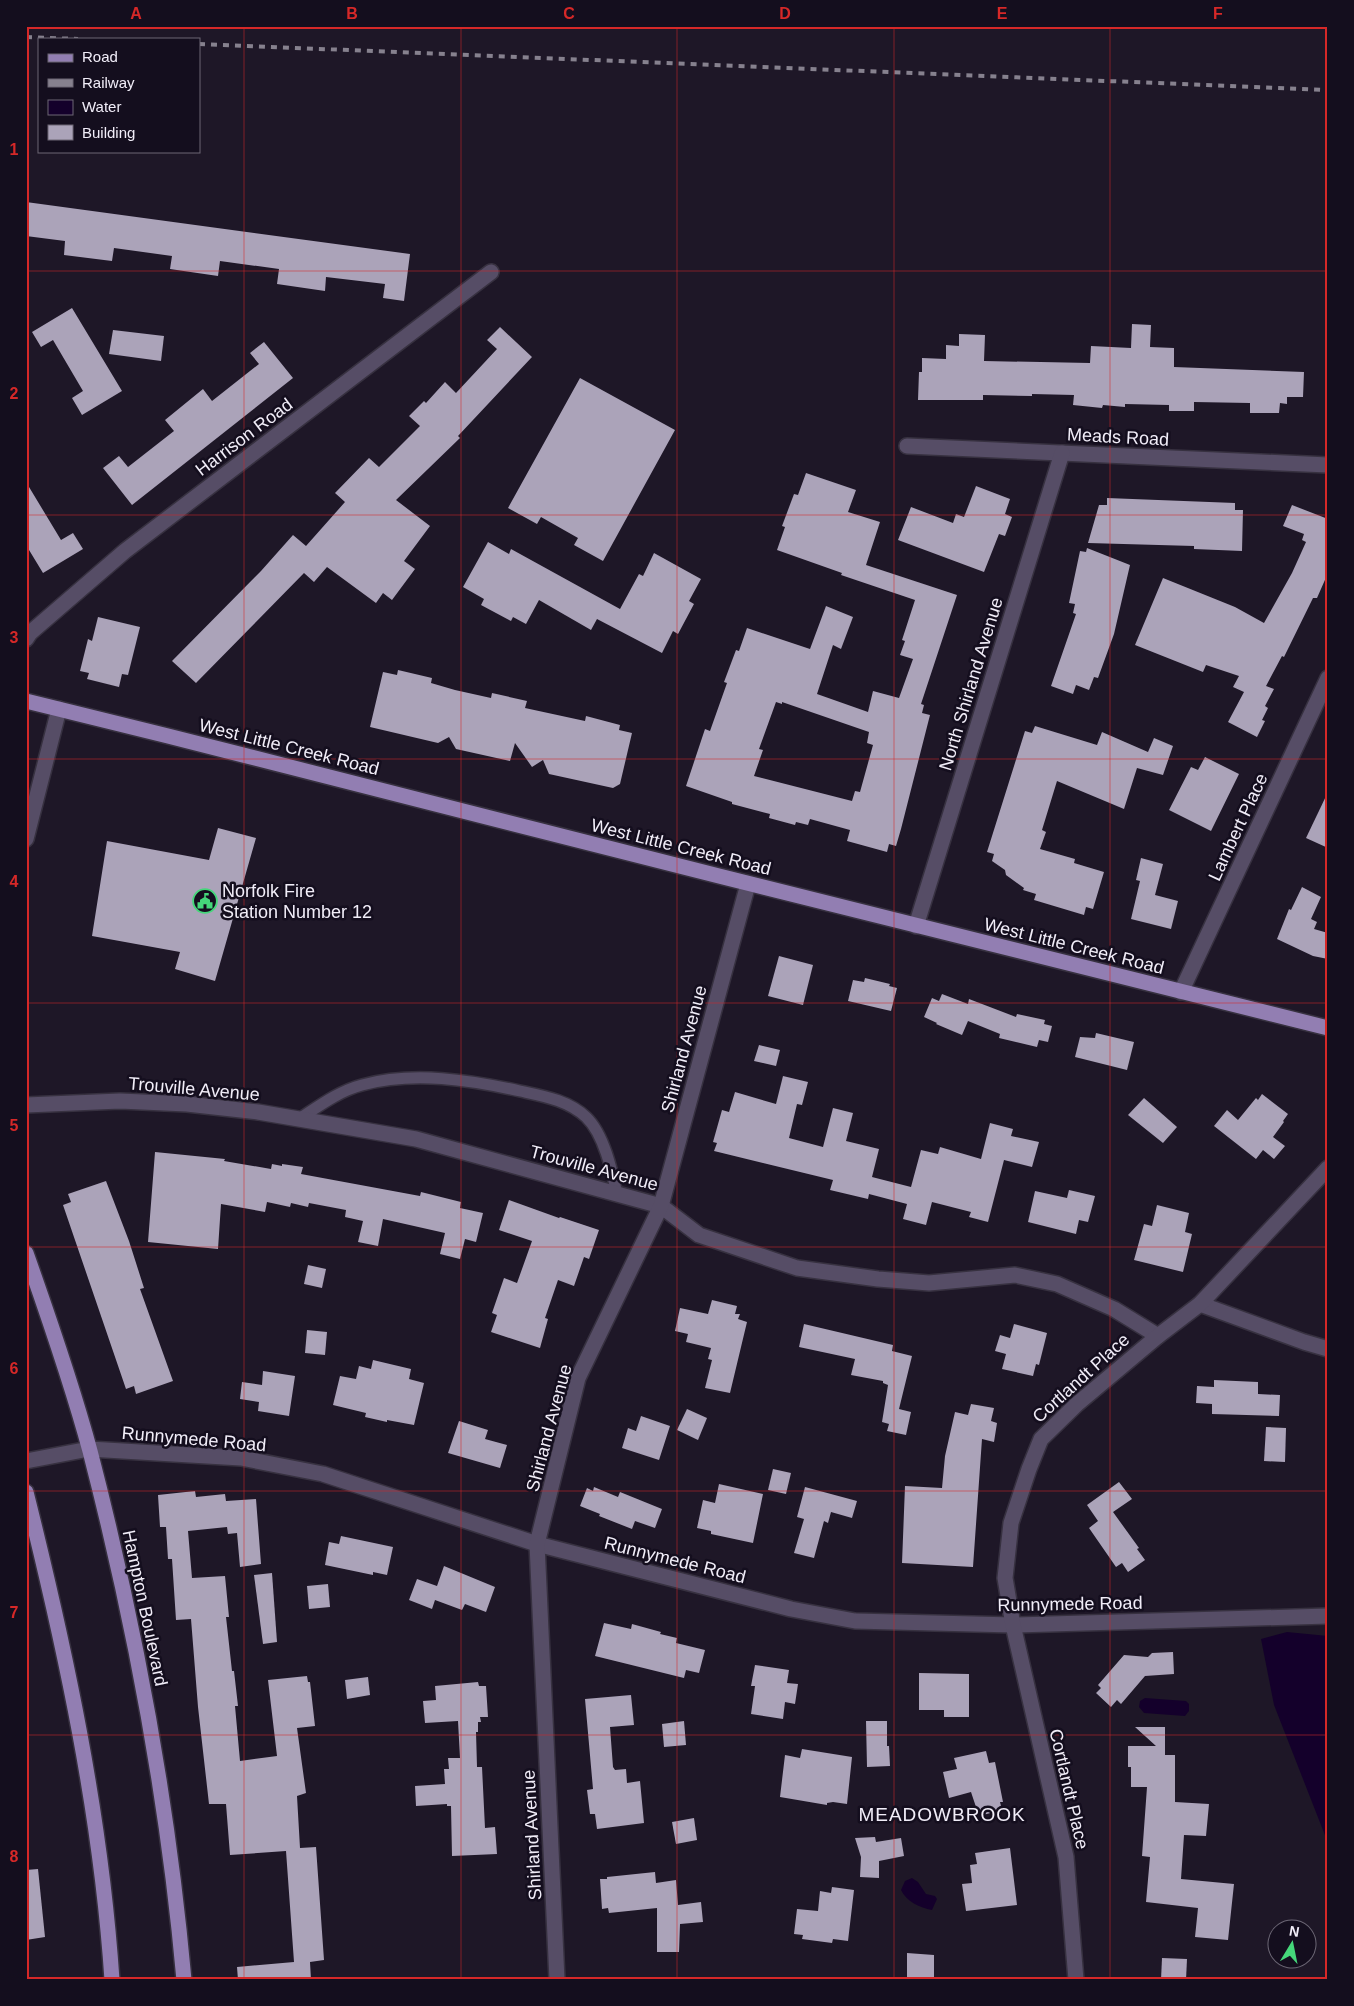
<svg xmlns="http://www.w3.org/2000/svg" width="1354" height="2006" viewBox="0 0 1354 2006" font-family="Arial,sans-serif">
<style>
.water{fill:#14002b}
.building{fill:#aba3b9;fill-rule:evenodd}
.lines{fill:none;stroke-linecap:round;stroke-linejoin:round}
.lane-casing{stroke:#373140;stroke-width:14}
.street-casing{stroke:#373140;stroke-width:18}
.primary-casing{stroke:#373140;stroke-width:18}
.lane{stroke:#564d66;stroke-width:11}
.street{stroke:#564d66;stroke-width:15}
.primary{stroke:#927eb2;stroke-width:15}
.rail{stroke:#86818e;stroke-width:4;stroke-dasharray:6 6;stroke-linecap:butt}
.grid{fill:none;stroke:#d62828;stroke-width:1;stroke-opacity:0.55}
.labels{text-anchor:middle;stroke-width:5;stroke-linejoin:round;paint-order:stroke}
.street-label{font-size:18px;fill:#f1edf8;stroke:#140e1e}
.poi-label{font-size:18px;fill:#f1edf8;stroke:#140e1e;text-anchor:start}
.neighbourhood-label{font-size:19px;letter-spacing:1px;fill:#f1edf8;stroke:#140e1e}
.neatline{fill:none;stroke:#d62828;stroke-width:2}
.grid-label{font-size:16px;text-anchor:middle;font-weight:bold;fill:#d62828}
</style>
<rect width="100%" height="100%" fill="#1e1727"/>
<!-- water -->
<g class="water">
<polygon points="1287,1632 1328,1636 1328,1843 1274,1705 1261,1639"/>
<polygon points="1145,1698 1186,1701 1189,1704 1189,1711 1185,1716 1144,1713 1139,1707 1140,1701"/>
<path d="M912 1878 918 1882 926 1894 935 1896 937 1899 932 1910C920 1908 906 1901 901 1890L905 1881Z"/>
</g>
<!-- building -->
<g class="building">
<polygon points="26,202 410,254 404,301 383,298 385,284 326,277 325,291 277,284 279,269 220,261 218,276 170,269 172,256 114,248 112,261 64,255 65,241 26,236"/>
<polygon points="72,308 122,391 82,415 72,398 83,391 53,340 41,347 32,332"/>
<polygon points="1132,324 1151,325 1150,347 1174,348 1174,367 1304,372 1303,397 1287,397 1287,404 1280,403 1279,413 1250,413 1250,403 1194,402 1194,411 1169,411 1169,405 1125,404 1125,407 1103,405 1102,408 1073,405 1074,395 1032,394 1032,396 983,395 983,400 918,400 919,372 922,372 922,358 946,359 946,345 959,346 959,334 985,335 984,361 1090,363 1091,346 1131,348"/>
<polygon points="500,327 532,357 458,436 460,438 396,500 430,526 404,561 415,569 392,600 383,593 376,603 327,567 314,582 304,573 196,683 172,661 261,571 293,535 306,546 345,502 335,493 369,458 379,467 420,426 409,416 424,401 426,403 445,382 456,393 497,349 487,340"/>
<polygon points="113,330 164,336 161,361 109,354"/>
<polygon points="264,342 293,378 132,505 103,468 119,456 128,467 174,431 165,420 203,389 212,401 259,364 250,353"/>
<polygon points="580,378 675,430 603,561 574,545 578,538 541,517 537,524 508,508"/>
<path d="M806 473 856 490 848 512 880 522 866 565 957 595 921 704 924 705 922 713 930 715 901 829 896 846 889 844 887 852 847 841 850 830 810 819 808 825 796 822 795 825 769 818 770 814 732 804V802L686 786 705 729 710 731 727 683 724 682 736 650 739 651 747 628 810 649 826 606 853 617 841 649 833 645 817 694 868 712 873 691 899 698 913 659 900 655 905 641 902 640 915 600 841 575 842 573 777 550 785 527 782 526 794 494 798 495ZM776 702 782 704V702L869 732 867 743 873 745 860 792 855 791 852 801 754 776 763 750 759 749Z"/>
<polygon points="26,482 61,540 73,533 83,549 43,573 26,545"/>
<polygon points="976,486 1010,499 1005,514 1012,517 1005,536 999,534 984,572 898,540 911,507 953,523 956,514 964,517"/>
<polygon points="1107,498 1235,503 1235,510 1243,510 1242,551 1194,549 1194,546 1088,543 1099,505 1107,505"/>
<polygon points="1292,505 1328,519 1328,573 1317,598 1313,598 1284,657 1282,656 1266,686 1274,689 1265,706 1268,708 1262,720 1265,721 1257,737 1228,722 1244,692 1233,687 1239,676 1206,665 1203,672 1135,645 1163,578 1235,607 1264,623 1292,573 1306,542 1302,540 1304,534 1283,526"/>
<polygon points="488,542 509,554 511,549 620,609 639,574 643,576 654,553 701,579 689,601 694,604 678,634 673,631 662,653 597,619 591,630 539,600 526,624 513,617 511,621 481,605 484,599 463,587"/>
<polygon points="1087,548 1130,565 1114,634 1098,678 1094,677 1089,690 1076,685 1073,694 1051,686 1076,614 1073,613 1075,604 1069,603 1080,551 1086,552"/>
<polygon points="98,617 140,627 128,675 122,674 119,687 87,679 89,673 80,671 88,639 92,641"/>
<polygon points="398,670 432,678 431,683 455,690 491,698 492,693 527,701 525,708 585,721 586,716 620,725 619,730 632,733 620,784 613,788 549,774 543,760 532,767 515,743 510,761 456,749 449,737 438,743 370,727 383,672 397,675"/>
<polygon points="1035,726 1097,745 1102,732 1148,752 1154,738 1173,746 1163,775 1137,768 1124,809 1057,781 1042,830 1046,832 1040,849 1075,859 1074,863 1104,872 1093,909 1086,907 1084,915 1034,900 1036,894 1023,890 1024,888 1006,875 1005,870 992,861 994,854 987,852 1025,731 1032,733"/>
<polygon points="1205,757 1239,774 1211,831 1169,810 1191,767 1198,770"/>
<polygon points="1328,792 1328,848 1306,838"/>
<polygon points="218,828 256,838 215,981 175,969 180,952 92,936 107,841 209,860"/>
<polygon points="1141,858 1163,864 1155,895 1178,901 1171,929 1131,919 1140,881 1136,880"/>
<polygon points="1302,887 1321,897 1311,919 1317,922 1314,929 1328,933 1328,959 1313,956 1277,939 1289,909 1291,910"/>
<polygon points="779,956 813,965 803,1005 768,996"/>
<polygon points="865,978 890,984 889,986 897,988 891,1011 848,1001 853,980 864,982"/>
<polygon points="942,994 968,1004 969,999 1016,1017 1017,1014 1045,1020 1044,1024 1052,1026 1048,1042 1039,1040 1037,1047 999,1038 1000,1034 968,1021 962,1035 936,1024 937,1023 924,1017 932,998 939,1001"/>
<polygon points="1096,1033 1134,1042 1127,1070 1075,1057 1080,1037 1095,1038"/>
<polygon points="759,1045 780,1050 776,1066 754,1061"/>
<polygon points="783,1076 808,1082 802,1105 797,1104 789,1138 823,1147 833,1108 853,1113 846,1141 879,1149 872,1177 911,1187 921,1150 938,1154 940,1147 981,1159 990,1123 1013,1129 1011,1136 1039,1142 1032,1167 1004,1160 988,1222 969,1217 971,1212 932,1202 926,1225 903,1219 907,1204 869,1194 868,1199 830,1190 833,1180 714,1151 717,1143 713,1142 722,1110 729,1112 735,1092 776,1104"/>
<polygon points="1262,1094 1288,1114 1283,1121 1284,1122 1273,1137 1285,1146 1274,1159 1263,1150 1256,1159 1214,1126 1227,1110 1238,1120 1256,1098 1258,1100"/>
<polygon points="1144,1098 1177,1127 1163,1143 1128,1115"/>
<polygon points="155,1152 225,1159 224,1161 271,1169 272,1164 282,1166 282,1164 303,1167 301,1174 420,1196 421,1192 461,1202 460,1208 483,1213 476,1242 465,1239 460,1259 440,1254 445,1233 383,1219 378,1246 358,1242 363,1221 345,1217 346,1210 309,1203 308,1207 291,1203 290,1207 267,1202 265,1212 221,1204 218,1249 148,1242"/>
<polygon points="106,1181 129,1241 144,1288 140,1289 173,1381 136,1394 134,1386 126,1389 63,1205 71,1202 68,1194"/>
<polygon points="1069,1190 1095,1196 1088,1222 1079,1220 1076,1234 1028,1222 1035,1191 1067,1198"/>
<polygon points="509,1200 559,1218 560,1217 599,1230 589,1259 584,1257 574,1286 558,1280 545,1318 548,1319 540,1348 491,1332 497,1315 492,1313 504,1278 517,1283 532,1241 499,1230"/>
<polygon points="1157,1205 1189,1213 1185,1232 1192,1234 1183,1272 1134,1260 1144,1224 1152,1226"/>
<polygon points="308,1265 326,1269 322,1288 304,1284"/>
<polygon points="712,1300 737,1306 735,1314 740,1314 738,1319 747,1322 730,1393 705,1388 712,1360 708,1359 711,1348 686,1342 688,1334 675,1331 680,1308 708,1314"/>
<polygon points="804,1324 893,1345 892,1351 912,1356 899,1409 911,1412 906,1435 887,1431 889,1424 882,1422 888,1385 883,1383 883,1381 851,1375 855,1359 799,1347"/>
<polygon points="1014,1324 1047,1333 1039,1365 1036,1364 1033,1376 1002,1369 1006,1354 995,1351 1000,1335 1010,1338"/>
<polygon points="307,1330 327,1332 325,1355 305,1353"/>
<polygon points="373,1360 411,1369 409,1379 424,1383 414,1425 387,1420 387,1422 365,1417 366,1413 333,1405 340,1376 356,1379 359,1366 371,1369"/>
<polygon points="263,1371 295,1376 289,1416 258,1411 259,1402 240,1399 242,1382 262,1385"/>
<polygon points="1214,1380 1258,1382 1258,1394 1280,1395 1279,1416 1212,1414 1212,1404 1196,1403 1197,1386 1214,1387"/>
<polygon points="971,1404 994,1408 991,1421 997,1423 994,1442 982,1439 973,1567 902,1563 905,1486 942,1488 945,1456 955,1412 968,1415"/>
<polygon points="687,1409 707,1418 698,1440 677,1430"/>
<polygon points="641,1416 670,1426 659,1460 622,1448 628,1428 636,1431"/>
<polygon points="459,1421 488,1430 485,1439 507,1445 500,1468 448,1453"/>
<polygon points="1266,1427 1286,1428 1285,1462 1264,1461"/>
<polygon points="773,1469 791,1473 786,1494 768,1490"/>
<polygon points="1119,1482 1132,1499 1113,1512 1139,1548 1137,1549 1145,1560 1128,1572 1122,1563 1116,1567 1089,1528 1098,1521 1087,1505"/>
<polygon points="719,1484 763,1494 753,1543 711,1534 711,1531 697,1528 703,1500 715,1503"/>
<polygon points="594,1487 618,1497 620,1492 662,1509 655,1528 635,1521 632,1529 599,1516 600,1514 580,1506 587,1488 593,1491"/>
<polygon points="805,1487 857,1501 852,1518 831,1512 828,1523 824,1521 814,1558 794,1553 804,1519 797,1517"/>
<polygon points="195,1491 196,1497 225,1494 226,1501 256,1499 261,1564 240,1567 237,1533 228,1534 227,1527 188,1531 192,1578 225,1576 229,1617 226,1617 232,1671 234,1671 238,1706 235,1706 240,1761 277,1756 268,1680 307,1676 308,1682 310,1682 315,1726 297,1728 306,1793 297,1796 300,1848 316,1847 324,1960 310,1962 311,1980 238,1980 237,1967 294,1962 286,1851 230,1855 226,1804 209,1804 198,1707 191,1619 176,1620 172,1559 168,1559 166,1527 160,1527 158,1495"/>
<polygon points="341,1536 393,1547 387,1575 373,1572 373,1575 325,1565 329,1542 339,1544"/>
<polygon points="444,1566 495,1587 486,1612 465,1604 462,1610 435,1600 432,1609 409,1600 417,1579 437,1586"/>
<polygon points="272,1573 277,1642 263,1644 254,1575"/>
<polygon points="328,1584 330,1607 309,1609 307,1586"/>
<polygon points="604,1623 631,1629 632,1624 661,1632 660,1634 677,1638 676,1643 705,1650 699,1673 686,1670 684,1678 595,1656"/>
<polygon points="1173,1652 1174,1674 1145,1676 1121,1704 1117,1700 1111,1707 1096,1693 1101,1688 1098,1685 1124,1655 1148,1657 1152,1653"/>
<polygon points="755,1665 789,1670 787,1683 798,1684 795,1704 785,1702 783,1719 751,1714 755,1686 751,1686"/>
<polygon points="919,1673 969,1674 969,1717 944,1717 944,1710 919,1710"/>
<polygon points="368,1677 370,1695 347,1699 345,1680"/>
<polygon points="478,1682 479,1686 486,1686 488,1717 480,1717 481,1722 478,1722 478,1732 476,1732 477,1767 482,1767 485,1828 495,1827 497,1854 452,1856 451,1806 447,1806 447,1804 416,1806 415,1786 445,1784 444,1769 449,1769 448,1758 460,1758 458,1721 425,1723 423,1701 436,1700 435,1686"/>
<polygon points="631,1695 634,1725 610,1727 613,1767 615,1770 626,1769 627,1783 640,1781 644,1823 597,1829 595,1814 590,1814 587,1790 593,1789 585,1699"/>
<polygon points="684,1721 686,1745 664,1747 662,1724"/>
<polygon points="866,1721 887,1721 887,1746 889,1746 890,1766 867,1767"/>
<polygon points="1135,1727 1165,1727 1165,1755 1175,1755 1175,1802 1209,1804 1206,1836 1184,1835 1181,1879 1234,1884 1228,1940 1195,1937 1198,1908 1146,1902 1150,1857 1142,1856 1147,1787 1131,1787 1131,1767 1128,1767 1128,1746 1156,1746"/>
<polygon points="802,1749 852,1757 847,1804 833,1802 827,1803 827,1805 780,1797 785,1755 800,1758"/>
<polygon points="986,1751 989,1763 995,1762 1003,1802 1000,1802 1002,1810 979,1816 971,1792 949,1798 943,1772 957,1769 954,1758"/>
<polygon points="694,1818 697,1840 676,1844 672,1822"/>
<polygon points="875,1837 876,1842 901,1838 904,1856 879,1861 879,1878 860,1877 861,1857 855,1838"/>
<polygon points="1010,1848 1017,1905 966,1911 962,1884 972,1883 970,1865 977,1864 975,1853"/>
<polygon points="38,1869 45,1937 26,1940 26,1870"/>
<polygon points="655,1872 656,1883 676,1880 678,1905 701,1902 703,1922 680,1924 679,1952 657,1952 657,1908 609,1913 608,1908 602,1909 600,1879 607,1879 607,1877"/>
<polygon points="832,1887 854,1890 848,1941 833,1939 832,1943 802,1939 803,1935 794,1934 797,1909 818,1911 820,1891 831,1893"/>
<polygon points="907,1953 934,1955 934,1980 907,1980"/>
<polygon points="1162,1958 1187,1959 1186,1980 1161,1980"/>
</g>
<g class="lines">
<!-- lane casing -->
<g class="lane-casing">
<path id="lane" d="M299 1119C319 1106 339 1091 362 1085 414 1071 470 1080 520 1091 543 1096 568 1100 586 1117 604 1134 612 1171 617 1194"/>
</g>
<!-- street casing -->
<g class="street-casing">
<g id="street">
<polyline points="907,446 1328,465"/>
<polyline points="26,639 30,633 125,551 491,272"/>
<polyline points="26,839 59,709"/>
<polyline points="916,926 1062,453"/>
<polyline points="1181,992 1328,678"/>
<polyline points="26,1105 120,1101 187,1104 258,1112 416,1139 661,1206 699,1235 797,1268 878,1279 929,1283 1015,1275 1057,1284 1114,1309 1158,1336"/>
<polyline points="1200,1304 1304,1342 1328,1349"/>
<polyline points="26,1461 89,1449 241,1458 323,1474 537,1544 791,1609 855,1621 1013,1625 1328,1616"/>
<polyline points="557,1980 537,1544 578,1378 661,1206 748,884"/>
<polyline points="1076,1980 1066,1857 1013,1625 1005,1578 1011,1523 1029,1469 1041,1439 1077,1404 1158,1336 1200,1304 1328,1168"/>
</g>
</g>
<!-- primary casing -->
<g class="primary-casing">
<g id="primary">
<polyline points="26,701 168,736 719,876 1328,1028"/>
<path d="M26 1253C49 1318 72 1384 90 1451 135 1625 168 1801 184 1980"/>
<path d="M26 1492C66 1652 101 1815 112 1980"/>
</g>
</g>
<!-- lane -->
<use href="#lane" class="lane"/>
<!-- street -->
<use href="#street" class="street"/>
<!-- primary -->
<use href="#primary" class="primary"/>
<!-- rail -->
<g class="rail">
<polyline points="26,37 78,39"/>
<polyline points="199,44 1328,90"/>
</g>
</g>
<!-- grid -->
<path class="grid" d="M244 26V1980M461 26V1980M677 26V1980M894 26V1980M1110 26V1980M26 271H1328M26 515H1328M26 759H1328M26 1003H1328M26 1247H1328M26 1491H1328M26 1735H1328"/>
<!-- icons -->
<defs>
<g id="civic-ring" transform="scale(1.25)"><circle r="9.5" fill="#140e1e" stroke="#45d77a" stroke-width="1.5"/><path d="M-.6-6.5H3V-4.5H.6V-3L4-1V1h2V6H-6V1h2V-1L-.6-3ZM-1.2 2.5V6h2.4V2.5Z" fill="#45d77a"/></g>
</defs>
<g fill-rule="evenodd">
<use href="#civic-ring" x="205" y="901"/>
</g>
<g class="labels">
<!-- street labels -->
<g class="street-label">
<text transform="translate(244 437) rotate(-37)" y="6">Harrison Road</text>
<text transform="translate(1118 437) rotate(3)" y="6">Meads Road</text>
<text transform="translate(971 684) rotate(-73)" y="6">North Shirland Avenue</text>
<text transform="translate(289 747) rotate(14)" y="6">West Little Creek Road</text>
<text transform="translate(1238 827) rotate(-65)" y="6">Lambert Place</text>
<text transform="translate(681 847) rotate(14)" y="6">West Little Creek Road</text>
<text transform="translate(1074 946) rotate(14)" y="6">West Little Creek Road</text>
<text transform="translate(684 1049) rotate(-75)" y="6">Shirland Avenue</text>
<text transform="translate(194 1089) rotate(5)" y="6">Trouville Avenue</text>
<text transform="translate(594 1168) rotate(15)" y="6">Trouville Avenue</text>
<text transform="translate(1081 1378) rotate(-42)" y="6">Cortlandt Place</text>
<text transform="translate(549 1428) rotate(-75)" y="6">Shirland Avenue</text>
<text transform="translate(194 1439) rotate(5)" y="6">Runnymede Road</text>
<text transform="translate(675 1560) rotate(14)" y="6">Runnymede Road</text>
<text transform="translate(1070 1604) rotate(-1)" y="6">Runnymede Road</text>
<text transform="translate(145 1608) rotate(78)" y="6">Hampton Boulevard</text>
<text transform="translate(1069 1789) rotate(77)" y="6">Cortlandt Place</text>
<text transform="translate(532 1835) rotate(-93)" y="6">Shirland Avenue</text>
</g>
<!-- poi labels -->
<g class="poi-label">
<text x="222" y="897">Norfolk Fire<tspan x="222" dy="21">Station Number 12</tspan></text>
</g>
<!-- neighbourhood labels -->
<g class="neighbourhood-label">
<text x="942" y="1821">MEADOWBROOK</text>
</g>
</g>
<!-- border -->
<rect width="1354" height="2006" fill="none" stroke="#140e1e" stroke-width="55"/>
<!-- legend -->
<rect x="38" y="38" width="162" height="115" fill="#140e1e" stroke="#6c6775"/>
<rect x="48" y="54" width="25" height="8" fill="#927eb2" stroke="#6c6775"/>
<text x="82" y="62" font-size="15" fill="#f1edf8">Road</text>
<rect x="48" y="79" width="25" height="8" fill="#86818e" stroke="#6c6775"/>
<text x="82" y="88" font-size="15" fill="#f1edf8">Railway</text>
<rect x="48" y="100" width="25" height="15" fill="#14002b" stroke="#6c6775"/>
<text x="82" y="112" font-size="15" fill="#f1edf8">Water</text>
<rect x="48" y="125" width="25" height="15" fill="#aba3b9" stroke="#6c6775"/>
<text x="82" y="138" font-size="15" fill="#f1edf8">Building</text>
<!-- north arrow -->
<g transform="translate(1292 1944) rotate(10)"><circle r="24" fill="#140e1e" stroke="#6c6775"/>
<path d="M0-4L9 19L0 12L-9 19Z" fill="#45d77a"/>
<text y="-8" font-size="14" font-weight="bold" text-anchor="middle" fill="#f1edf8">N</text>
</g>
<rect x="28" y="28" width="1298" height="1950" class="neatline"/>
<g class="grid-label">
<text x="136" y="19">A</text>
<text x="352" y="19">B</text>
<text x="569" y="19">C</text>
<text x="785" y="19">D</text>
<text x="1002" y="19">E</text>
<text x="1218" y="19">F</text>
<text x="14" y="155">1</text>
<text x="14" y="399">2</text>
<text x="14" y="643">3</text>
<text x="14" y="887">4</text>
<text x="14" y="1131">5</text>
<text x="14" y="1374">6</text>
<text x="14" y="1618">7</text>
<text x="14" y="1862">8</text>
</g>
</svg>
